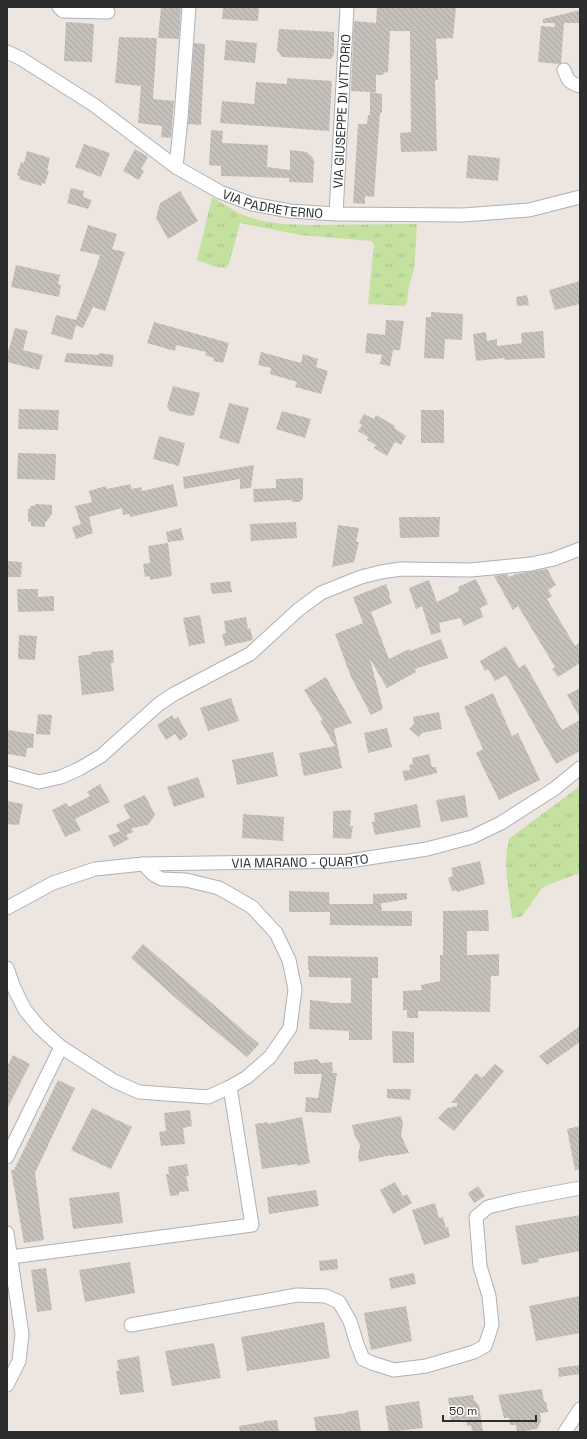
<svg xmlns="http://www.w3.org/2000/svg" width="587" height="1439" viewBox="0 0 587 1439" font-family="'Space Grotesk',sans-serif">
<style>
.grass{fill:url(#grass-tufts)}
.building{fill:url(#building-back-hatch)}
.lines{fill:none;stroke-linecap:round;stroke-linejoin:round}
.street-casing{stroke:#adb1b8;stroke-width:15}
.street{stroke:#fff;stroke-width:13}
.labels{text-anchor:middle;stroke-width:3.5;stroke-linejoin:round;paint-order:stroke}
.street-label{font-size:13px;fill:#2d2d2d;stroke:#fff}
</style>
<defs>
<pattern id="grass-tufts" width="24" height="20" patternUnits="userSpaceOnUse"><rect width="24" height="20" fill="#c4e1a0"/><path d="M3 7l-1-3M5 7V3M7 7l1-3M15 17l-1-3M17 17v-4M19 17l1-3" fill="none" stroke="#a9c18a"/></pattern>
<pattern id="building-back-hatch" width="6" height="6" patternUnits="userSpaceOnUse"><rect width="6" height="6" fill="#c6c0bb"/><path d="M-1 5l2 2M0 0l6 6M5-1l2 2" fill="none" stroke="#aaa5a1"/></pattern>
</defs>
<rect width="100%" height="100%" fill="#ede5e0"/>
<!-- grass -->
<g class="grass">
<polygon points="212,197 240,214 262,221 282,224 308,225 417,224 414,270 409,285 407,303 404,306 368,304 374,244 371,241 300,235 240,223 229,264 226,268 216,267 197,260"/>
<path d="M580 786V873L550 884 542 888 523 915 520 917 512 918C510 896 501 858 510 838Z"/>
</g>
<!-- building -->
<g class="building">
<polygon points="161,7 181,7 179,39 158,38"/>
<polygon points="223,7 259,7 258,21 222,19"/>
<polygon points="377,7 456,7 453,38 436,39 438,80 435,80 437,151 401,152 400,133 411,132 410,31 390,31 388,73 384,72 383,75 376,75 376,92 371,92 382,94 382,113 380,113 374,197 365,196 365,204 353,203 358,124 367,124 368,115 370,115 370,92 351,91 354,21 376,23"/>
<polygon points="580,10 580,23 564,23 561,63 560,64 538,62 541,26 555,27 554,23 543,23 543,19"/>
<polygon points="66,22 94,24 92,62 64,61"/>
<polygon points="279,29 334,32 334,54 331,59 282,57 277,50"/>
<polygon points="119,37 157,38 153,99 174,101 171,138 161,137 162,126 138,123 141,86 115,83"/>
<polygon points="226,40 257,43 255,63 224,60"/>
<polygon points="194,43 205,44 201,125 188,124"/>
<polygon points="287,78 332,81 329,131 220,123 222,101 254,104 256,82 287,84"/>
<polygon points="211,130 223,131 222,143 268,145 267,167 290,170 290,150 307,152 313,158 314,161 313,183 289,182 289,178 221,176 221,166 209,165"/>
<polygon points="84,144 110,153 101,177 75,167"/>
<polygon points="135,149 148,157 141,169 144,171 139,180 123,171"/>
<polygon points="27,151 50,158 47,170 49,171 45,184 42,183 41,186 19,179 20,176 17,175 21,162 24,163"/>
<polygon points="468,155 500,158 498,181 466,178"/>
<polygon points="71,188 84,191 83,197 92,200 88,209 67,203"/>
<polygon points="180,191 198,221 168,239 156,218 160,203"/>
<polygon points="88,225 117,234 112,249 125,252 105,311 93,307 83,328 76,325 72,340 51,334 56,315 76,320 96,268 100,255 80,251"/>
<polygon points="16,265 60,275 58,284 61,285 59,297 11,287"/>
<polygon points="580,281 580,304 555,310 549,290"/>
<polygon points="527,295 529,305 517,306 516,297"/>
<polygon points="431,312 463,314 462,340 445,339 444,359 424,358 426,317 431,317"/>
<polygon points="386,320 404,321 400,350 393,350 390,366 380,364 382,355 365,353 367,333 385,335"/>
<polygon points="154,322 229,343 223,363 213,361 214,358 205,355 206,352 176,345 175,351 147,343"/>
<polygon points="15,328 28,331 23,350 43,355 39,370 7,362 7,356"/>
<polygon points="543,331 545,358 505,360 504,358 476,361 473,334 486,332 487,341 497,339 497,346 522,343 521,333"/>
<polygon points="261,352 301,363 303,354 318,359 316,367 328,371 321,394 295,387 297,382 270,374 271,368 258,365"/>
<polygon points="67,353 99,355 99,353 114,355 112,367 64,362"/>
<polygon points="173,386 200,393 194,415 190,416 170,411 167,406"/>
<polygon points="229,403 249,408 239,444 219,438"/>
<polygon points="19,409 59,410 58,430 18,429"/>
<rect x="421" y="410" width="23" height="33"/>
<polygon points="282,411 311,419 305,438 276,429"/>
<polygon points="364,414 374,419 376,415 395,426 394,428 406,436 401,445 395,442 387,456 374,448 376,445 367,440 368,437 358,431 362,425 359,423"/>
<polygon points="159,436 185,443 179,466 153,459"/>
<polygon points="18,453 56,454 55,480 17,479"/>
<polygon points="254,465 251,488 240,489 240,479 184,489 183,477"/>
<polygon points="303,478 303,498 300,502 292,502 292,500 254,502 253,489 276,488 276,479"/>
<polygon points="130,484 132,489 141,487 142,491 173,484 178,506 130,517 130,514 123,515 122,508 89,517 93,533 76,539 72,527 81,524 75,506 92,502 89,491 106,486 107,489"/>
<polygon points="35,504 52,505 52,514 45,523 45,527 31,526 31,522 28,521 28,509 30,509 30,506 35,506"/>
<polygon points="399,517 440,517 439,537 400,538"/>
<polygon points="296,522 297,538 251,541 250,524"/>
<polygon points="338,525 359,528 356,542 359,542 354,562 332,567"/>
<polygon points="181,528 184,540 168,542 166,532"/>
<polygon points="168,543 172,576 150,580 150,576 145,577 143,564 150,563 148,546"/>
<polygon points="7,561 22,562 21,577 7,577"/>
<polygon points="547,569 556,585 548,590 552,596 547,599 575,646 580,642 580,663 558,677 552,669 555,667 518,606 513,610 494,576 507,574 509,577 516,574"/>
<polygon points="476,579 488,604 480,608 483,617 464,626 460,618 439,623 441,632 431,635 422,606 416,609 409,588 429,580 437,602 459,591 458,587"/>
<polygon points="230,581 232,592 212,594 210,583"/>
<polygon points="386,584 390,595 389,596 392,603 371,612 389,659 409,649 410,651 441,639 448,658 415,669 416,672 387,688 370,659 383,709 371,715 351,677 335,634 363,623 353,597"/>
<polygon points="17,589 38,589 38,597 54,596 54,611 18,612"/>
<polygon points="200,615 205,643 189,646 183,618"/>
<polygon points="246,617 248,629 250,628 253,640 225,646 222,634 226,633 224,621"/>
<polygon points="19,635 37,636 35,660 18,659"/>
<polygon points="506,646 519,668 525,664 562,730 580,720 580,751 556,764 506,675 495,681 488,669 485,671 480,661"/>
<polygon points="113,650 114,663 111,663 114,691 82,695 78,656 92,654 91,652"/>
<polygon points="326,677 352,723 334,729 342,768 304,776 299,753 335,746 320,721 323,720 304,690"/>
<polygon points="580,688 580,718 567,695"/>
<polygon points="493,693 512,736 518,733 540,780 499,800 476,753 483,749 464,707"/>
<polygon points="231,698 239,721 208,731 200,708"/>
<polygon points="439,712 442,729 422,733 419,737 409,729 414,724 413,717"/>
<polygon points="38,714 52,715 50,735 36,734"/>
<polygon points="172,715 174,719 178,717 188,735 180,741 175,734 166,740 157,725"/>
<polygon points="387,728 392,747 368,753 364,733"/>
<polygon points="7,730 34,734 33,748 27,748 26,757 7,754"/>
<polygon points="273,752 278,776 237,785 232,760"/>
<polygon points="429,754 432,767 436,767 437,773 405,781 402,771 410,770 409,765 413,764 412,758"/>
<polygon points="198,777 205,797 174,807 167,787"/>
<polygon points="100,784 110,802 75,819 81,830 65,837 52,810 66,803 69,807 90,796 87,792"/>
<polygon points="145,795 155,815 148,825 132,828 133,832 126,835 129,839 114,847 108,836 120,831 116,825 130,818 123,805"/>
<polygon points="465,795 468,817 441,822 436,800"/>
<polygon points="7,801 23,804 19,825 7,824"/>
<polygon points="417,804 421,827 375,835 372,822 375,822 374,813"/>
<polygon points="351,810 350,826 353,826 351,839 333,838 333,811"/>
<polygon points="243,814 284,817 283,841 242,838"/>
<polygon points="480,861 485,884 457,892 456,890 452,891 448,878 453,876 451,868"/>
<polygon points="289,891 329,892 330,912 289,912"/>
<polygon points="407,893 407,899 378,904 381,904 382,911 412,911 412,926 330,925 330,904 373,904 373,894"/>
<polygon points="488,910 489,931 467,931 467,955 499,954 499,976 491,976 490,1012 418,1011 418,1018 407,1018 407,1010 403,1010 403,991 422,990 421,985 440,981 440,955 443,955 443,911"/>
<polygon points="143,944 259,1044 247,1057 186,1007 131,958"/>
<polygon points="308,956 378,957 378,978 372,978 372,1040 349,1040 349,1031 309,1029 310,1000 330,1002 330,1003 351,1003 351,978 309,977 309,969 308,969"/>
<polygon points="580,1026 580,1042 547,1065 539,1056"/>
<polygon points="392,1031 414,1032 414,1063 393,1063"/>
<polygon points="13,1055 30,1064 7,1109 7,1067"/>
<polygon points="317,1059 321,1063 332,1062 333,1073 337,1073 331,1113 305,1112 306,1097 318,1098 322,1074 294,1074 294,1062"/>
<polygon points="495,1064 504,1071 454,1131 438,1118 447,1108 457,1106 457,1103 451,1103 476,1073 482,1078"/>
<polygon points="58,1080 75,1088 35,1173 44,1240 24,1243 11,1170 14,1170"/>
<polygon points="387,1089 411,1089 410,1100 387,1098"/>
<polygon points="92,1108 132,1127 111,1169 71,1150"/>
<polygon points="190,1110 192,1126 183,1128 185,1144 161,1146 159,1132 166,1131 164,1113"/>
<polygon points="401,1116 403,1124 401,1135 409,1153 391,1156 391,1155 359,1162 358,1156 360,1145 354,1134 352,1125"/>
<polygon points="302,1117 310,1163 297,1166 297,1164 262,1169 255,1124 268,1122 268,1124"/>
<polygon points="580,1126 580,1170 575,1170 567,1129"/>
<polygon points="187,1164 189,1176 186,1176 189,1191 179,1192 179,1195 170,1196 166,1174 169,1174 168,1167"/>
<polygon points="395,1182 403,1196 407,1194 412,1203 393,1214 380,1190"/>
<polygon points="478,1186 485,1196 474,1203 468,1193"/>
<polygon points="316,1190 319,1206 269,1214 267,1197"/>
<polygon points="119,1192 123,1223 73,1229 69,1198"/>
<polygon points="435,1203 439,1218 443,1217 446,1228 448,1227 450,1237 424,1245 412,1210"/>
<polygon points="580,1215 580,1251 538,1259 539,1262 522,1265 515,1226"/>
<polygon points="337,1259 338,1269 320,1271 319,1261"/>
<polygon points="130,1262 135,1293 85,1302 79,1270"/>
<polygon points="46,1268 52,1310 37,1312 31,1270"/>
<polygon points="414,1273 416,1284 391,1289 389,1278"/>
<polygon points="580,1296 580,1333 536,1341 529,1306"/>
<polygon points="406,1306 412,1341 371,1350 364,1313"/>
<polygon points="324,1322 330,1358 247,1371 241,1337"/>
<polygon points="214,1343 221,1378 172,1386 165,1351"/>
<polygon points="139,1356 144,1392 120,1395 116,1371 119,1371 117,1360"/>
<polygon points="580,1365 580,1374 559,1377 558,1368"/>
<polygon points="542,1389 544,1402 546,1402 548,1412 540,1413 541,1421 537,1429 517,1432 516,1425 510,1425 509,1418 504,1418 498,1395"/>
<polygon points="473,1395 474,1400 479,1405 483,1432 472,1432 471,1425 467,1426 466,1419 451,1421 448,1398"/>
<polygon points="419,1401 423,1428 389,1432 385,1406"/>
<polygon points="358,1410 361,1432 350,1432 350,1431 316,1432 314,1417 346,1413 346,1412"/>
<polygon points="277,1420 279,1432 240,1432 239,1426 264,1422 264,1421"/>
</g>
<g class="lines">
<!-- street casing -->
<g class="street-casing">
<g id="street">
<polyline points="59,7 63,11 108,12"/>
<path id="s1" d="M7 52 20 58 94 105 176 167 220 192 252 204 290 211 336 214 463 215 529 210 580 197"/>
<path d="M564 70C568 80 569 83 580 86"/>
<polyline points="176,167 181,118 189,7"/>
<path id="s2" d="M336 214 347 7"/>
<polyline points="7,773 39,782 61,777 79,769 101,756 159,704 174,694 250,654 298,610 321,593 361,577 381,572 401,569 471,570 531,564 554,559 580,549"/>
<path id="s3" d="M7 908 53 883 95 869 143 864 349 861 427 849 472 837 501 823 554 789 580 768"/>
<polyline points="7,968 14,988 25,1010 40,1028 61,1047 114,1081 139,1092 208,1097 230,1087 247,1077 270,1057 290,1028 295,989 289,960 276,933 252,907 219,888 186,880 162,879 154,875 143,864"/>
<polyline points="7,1157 61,1047"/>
<polyline points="7,1233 22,1334 19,1361 7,1385"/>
<polyline points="11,1257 252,1225 230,1087"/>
<polyline points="131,1325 297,1295 326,1296 339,1302 350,1321 357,1344 363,1359 372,1363 394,1370 426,1366 474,1352 485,1346 492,1325 489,1296 480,1266 476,1217 488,1207 517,1200 580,1188"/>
<polyline points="565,1432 580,1409"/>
</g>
</g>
<!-- street -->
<use href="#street" class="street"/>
</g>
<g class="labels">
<!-- street labels -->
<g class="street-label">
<text dy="5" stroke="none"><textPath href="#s2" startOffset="103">VIA GIUSEPPE DI VITTORIO</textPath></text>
<text dy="5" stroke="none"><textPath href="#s1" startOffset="310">VIA PADRETERNO</textPath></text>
<text dy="5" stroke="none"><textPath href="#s3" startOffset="302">VIA MARANO - QUARTO</textPath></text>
</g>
</g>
<!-- border -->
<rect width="587" height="1439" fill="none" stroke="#2d2d2d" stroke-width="16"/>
<!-- scale -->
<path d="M443 1415v6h93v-6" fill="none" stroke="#2d2d2d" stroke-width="2"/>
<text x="449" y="1415" font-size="12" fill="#2d2d2d" stroke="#ffffff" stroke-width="3" paint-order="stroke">50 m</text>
</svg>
